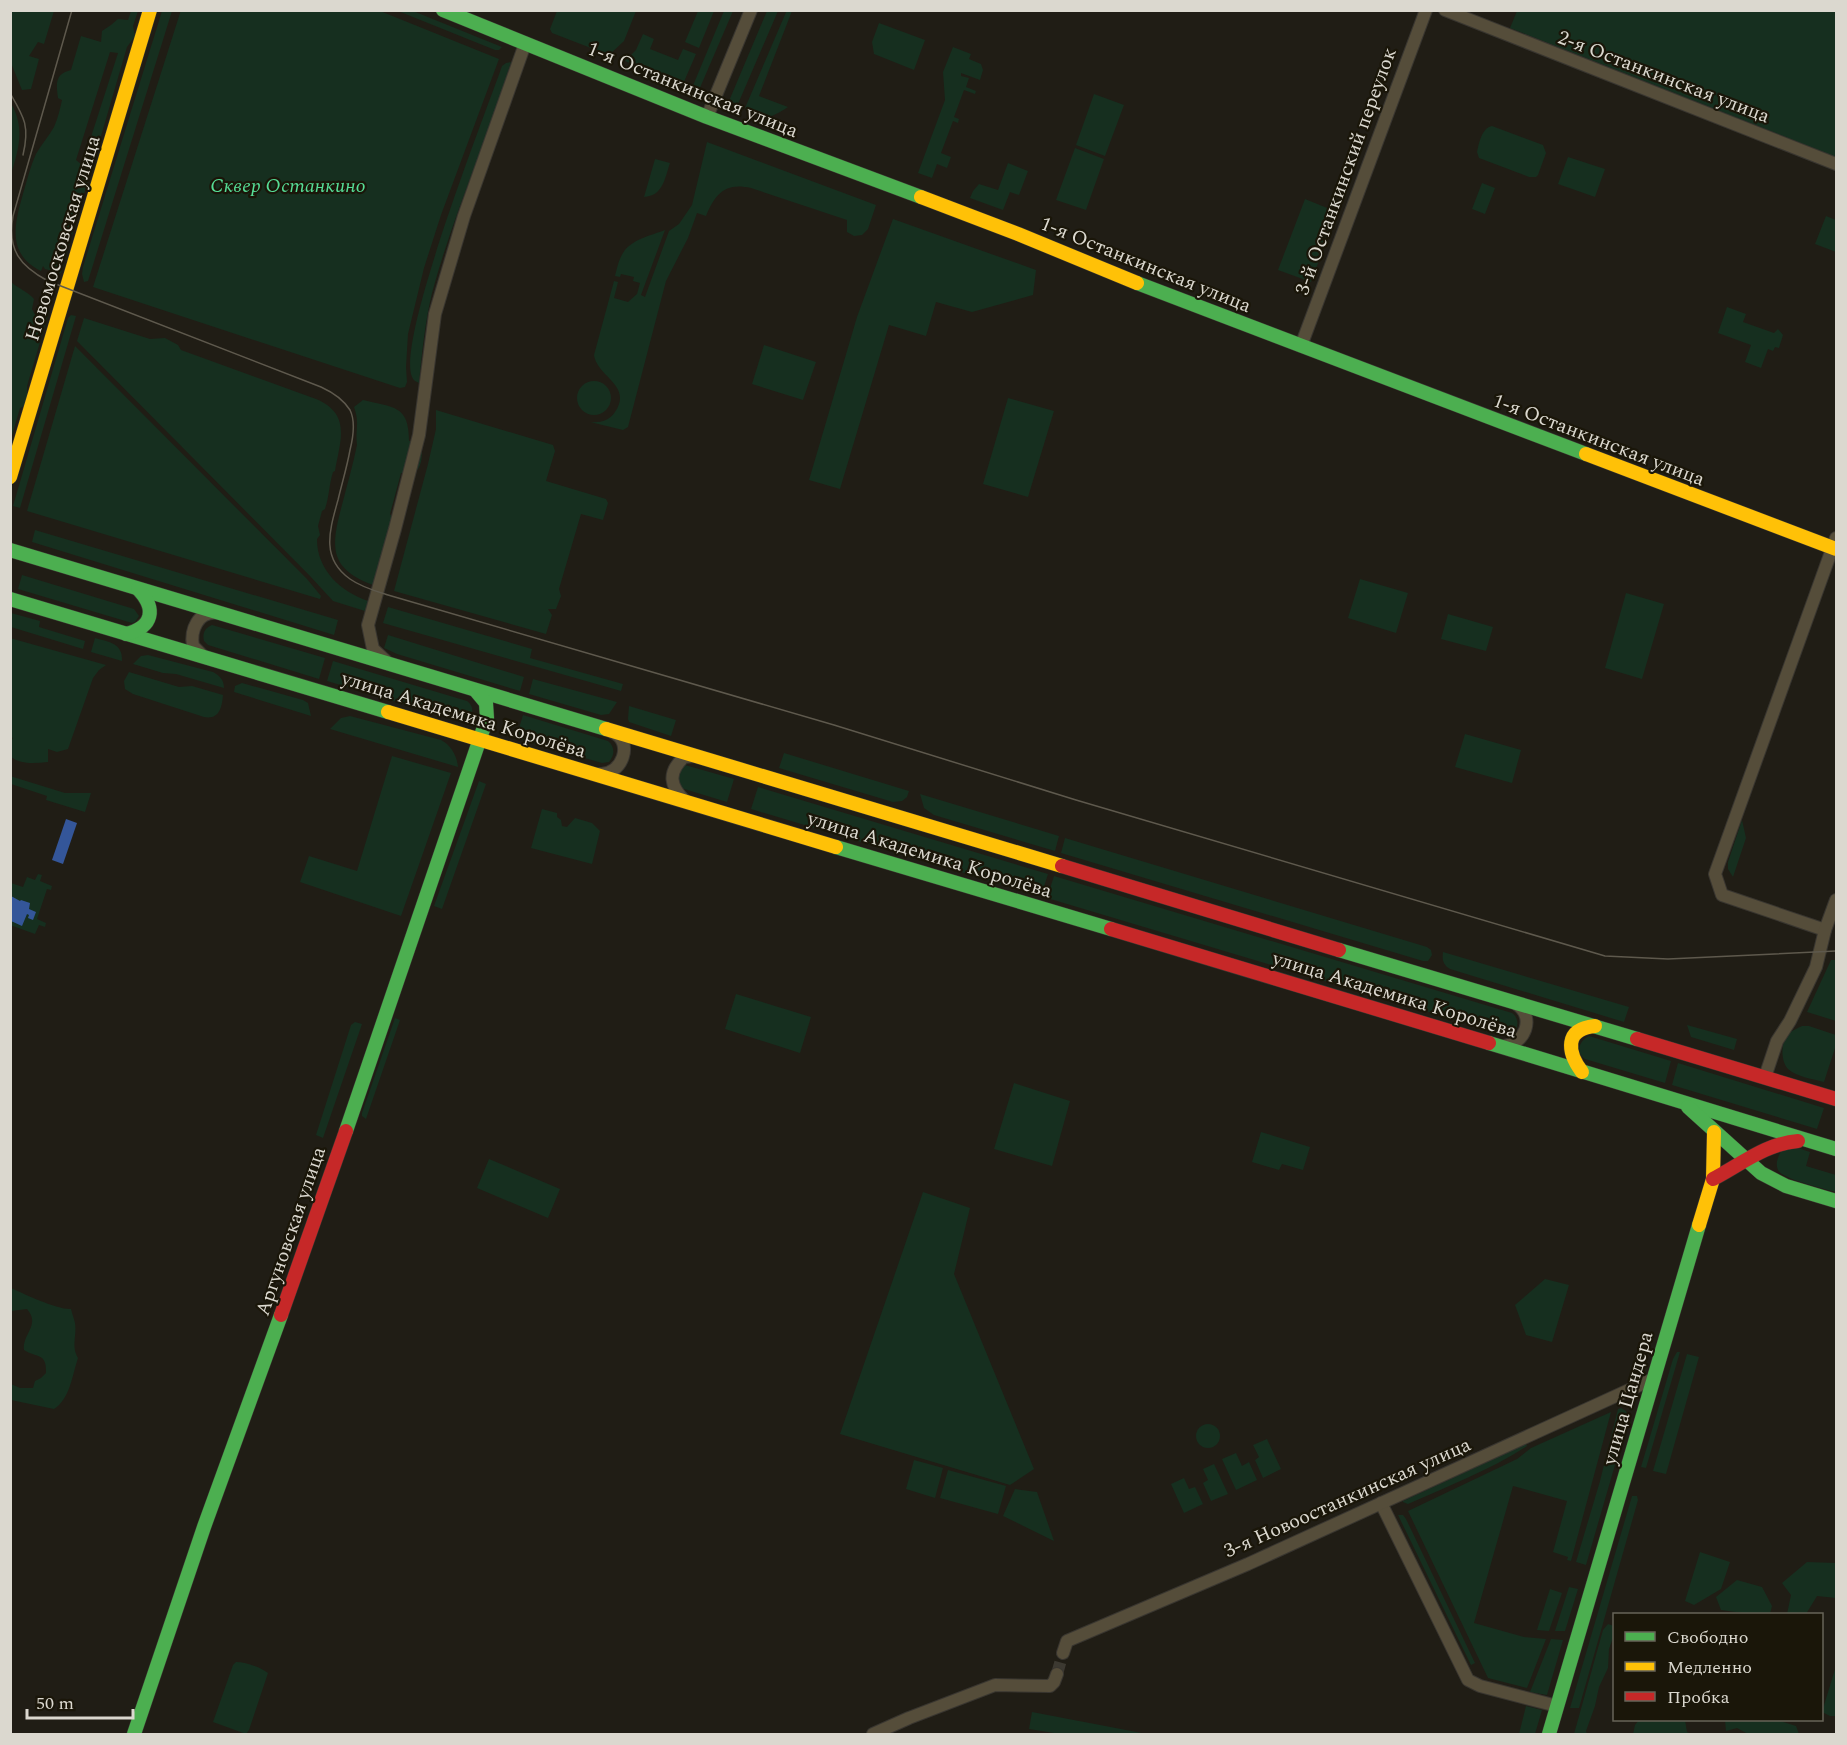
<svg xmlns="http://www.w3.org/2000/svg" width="1847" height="1745" viewBox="0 0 1847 1745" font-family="Spectral,serif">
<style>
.green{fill:#162f1f;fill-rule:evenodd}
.water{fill:#345699}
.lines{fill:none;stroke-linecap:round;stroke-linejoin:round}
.street-tunnel{stroke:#3c3931;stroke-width:12;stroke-dasharray:12 6;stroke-linecap:butt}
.street-casing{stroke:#393630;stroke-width:14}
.fast-casing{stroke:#393630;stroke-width:15}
.slow-casing{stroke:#393630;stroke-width:15}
.jam-casing{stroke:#393630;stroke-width:15}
.street{stroke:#554d3a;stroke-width:12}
.fast{stroke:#4caf50;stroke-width:14}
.slow{stroke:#ffc107;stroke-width:14}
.jam{stroke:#c62828;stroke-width:14}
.tram{stroke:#5e594d;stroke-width:1.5}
.labels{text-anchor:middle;stroke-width:4.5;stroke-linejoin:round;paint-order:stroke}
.street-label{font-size:20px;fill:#dbd8cf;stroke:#1a1609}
.park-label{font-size:20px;font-style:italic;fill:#56dd96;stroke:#1a1609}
</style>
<rect width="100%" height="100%" fill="#201d15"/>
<!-- green -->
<g class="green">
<polygon points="181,10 380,11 499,59 441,215 424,268 408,334 406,367 407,382 405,387 400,388 93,287"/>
<path d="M787 10 792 11 759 96 788 107C770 119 764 120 745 108Z"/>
<polygon points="10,11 54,11 44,44 38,42 29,56 39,59 31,89 22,90 11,63"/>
<path d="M131 11H138L133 26 135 36 127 47 61 273 45 269 43 266 41 271C7 254 14 225 23 194 27 181 30 167 36 154 41 145 49 136 54 127 58 118 60 109 62 100L58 98C56 83 55 74 71 70L81 36 101 42 102 31 111 25 118 19 128 20ZM110 52 118 53 82 165 76 160Z"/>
<polygon points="162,11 172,11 88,281 84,282 82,274 83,267"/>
<polygon points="398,11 413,11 502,47 499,50 495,50"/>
<polygon points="557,11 557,10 636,11 624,41 609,55 552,33 550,29"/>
<polygon points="698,11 714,11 699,48 685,42"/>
<polygon points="724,11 733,11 699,90 692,88"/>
<polygon points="767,11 778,11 738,104 729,101"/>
<polygon points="1517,11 1836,11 1836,157 1510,28"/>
<polygon points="879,23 925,40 914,70 874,54 872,42"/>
<polygon points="643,34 654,39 650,49 678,60 683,49 696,54 683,84 625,61 636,50"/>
<polygon points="953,47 971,54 969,59 981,64 983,70 980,80 961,73 961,76 969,78 966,87 976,91 975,94 964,90 954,117 959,119 958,123 953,121 941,153 951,157 947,168 937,164 932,178 918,173 945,100 943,72"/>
<path d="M511 62C488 140 453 214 432 293 425 322 422 353 419 383 415 381 414 381 412 377 396 340 485 115 502 66L506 63Z"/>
<polygon points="1094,94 1124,105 1105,156 1076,145"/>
<path d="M11 103C25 128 19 148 11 174Z"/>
<path d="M1492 126 1543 145 1546 153 1538 175 1536 177H1529L1479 158 1477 152C1479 142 1482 128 1492 126Z"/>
<path d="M707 142 876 205 868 229 862 235 854 236 847 232V220L751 188C725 182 715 194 706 216L697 213 688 238 666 281 628 427 623 430 590 422C600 423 609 421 615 412 633 385 597 377 594 355L614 281 618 282 614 298 628 302 637 294 640 283 633 281 634 277 621 274 620 277 615 276C617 268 619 259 623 253 630 240 652 235 665 230L641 295 645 297 669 231 679 224 692 205Z"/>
<polygon points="1075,148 1104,159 1086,210 1056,200"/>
<polygon points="1568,157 1605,169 1595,197 1558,184"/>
<path d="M655 159 670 163C665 178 663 196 644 197Z"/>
<polygon points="1008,163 1028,171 1019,195 1010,192 1003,210 970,198 973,191 979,184 998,190"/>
<polygon points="1482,183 1495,188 1485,214 1472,209"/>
<polygon points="1305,199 1337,212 1311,282 1278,270"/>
<polygon points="1826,216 1836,220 1836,252 1815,244"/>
<polygon points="893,219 1036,270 1033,295 972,312 936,302 926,336 889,325 840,489 809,480 857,317"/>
<path d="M11 282C19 289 27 291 34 299L32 309 37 319 42 304 48 307 49 312 27 386V397L24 406 20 408 11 439Z"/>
<polygon points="1727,307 1746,314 1743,322 1774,333 1778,329 1783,335 1779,348 1775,347 1773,351 1768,349 1761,368 1745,362 1751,345 1718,333"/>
<polygon points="71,315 76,316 20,508 13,506 68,318"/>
<path d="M84 318 150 339 165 338 178 345 181 350 316 399C352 414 340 441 335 471L333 472C329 485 329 497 325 509L322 511 318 526 320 535 317 539C317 570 340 591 368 601L365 611 333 601 310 576 77 341Z"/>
<polygon points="764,345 816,362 803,400 752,384"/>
<polygon points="75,346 307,579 321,596 320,599 27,511"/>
<circle cx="594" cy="398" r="17"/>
<polygon points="1008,398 1054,411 1028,497 983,484"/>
<path d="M363 400C393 408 409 404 409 441H413L421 446C424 461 419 479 401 473L390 514 394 521 381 565 377 568 373 585C328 568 331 546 342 505 347 485 353 465 357 445 355 428 360 424 354 407Z"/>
<polygon points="436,410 553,445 555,451 546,481 606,499 608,503 603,520 581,514 559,589 561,596 556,609 548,609 552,615 546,634 394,591 428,464 436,429"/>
<polygon points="35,530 338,620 334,635 32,542"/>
<polygon points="22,575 134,609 139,616 135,622 132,623 18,589"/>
<polygon points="1360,579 1408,593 1396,633 1348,618"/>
<polygon points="1626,593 1664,604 1642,679 1605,668"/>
<polygon points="388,607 532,649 530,658 623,684 621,691 383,623"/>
<polygon points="11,613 40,621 39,627 85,641 83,649 11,627"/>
<polygon points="1448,614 1493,627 1486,651 1441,639"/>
<path d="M212 625 325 658 319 679 208 645 204 641C202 633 205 628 212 625Z"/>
<polygon points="388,635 524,677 520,691 397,654 384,648"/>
<path d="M10 638 106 665 99 670 93 678 68 749 57 752 48 749V762C35 763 22 765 11 757V741L13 738 10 737Z"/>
<path d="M95 638C109 642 123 643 122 661L91 652Z"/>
<path d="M148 655 213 672C220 676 224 680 224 688L176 674 163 673 133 664 141 656Z"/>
<path d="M333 661 467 701C474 706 474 714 468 720L462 721 327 681Z"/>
<path d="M129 672 179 687 192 686 223 695C222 708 219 720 204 717L133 694 125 689 124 681Z"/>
<polygon points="533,679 617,702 609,714 601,715 529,694"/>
<polygon points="242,683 303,700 308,703 311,716 234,692 235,686"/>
<polygon points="629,706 676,720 671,736 629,722 628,719"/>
<path d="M523 715 608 741C615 747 615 755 609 762L602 763 516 738Z"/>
<path d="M350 716 441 740C451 745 457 756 458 767L330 729 341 718Z"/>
<polygon points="1465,734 1521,750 1512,783 1455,767"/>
<polygon points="784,753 909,791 907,797 902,801 893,802 779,768"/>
<polygon points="392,756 451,773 401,916 300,882 309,856 357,871"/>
<polygon points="685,765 734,779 727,802 681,788 675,774"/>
<polygon points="10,776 65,793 91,793 85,812 46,800 47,796 11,784"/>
<polygon points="479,781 486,784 442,909 434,906"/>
<polygon points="758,787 1048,874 1041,896 751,809"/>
<polygon points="920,794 1059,836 1055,851 934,815 924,808"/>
<polygon points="542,809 557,813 557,817 561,820 562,826 567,827 575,818 592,823 600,831 592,864 531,848"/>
<polygon points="1742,820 1746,838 1733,877 1728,869 1728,862"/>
<polygon points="1065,838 1427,947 1431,950 1432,955 1428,961 1423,961 1061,853"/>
<polygon points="38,874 42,875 40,881 52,886 51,890 47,889 37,919 46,923 45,927 39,925 35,934 10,925 11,883 23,887 27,877 35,880"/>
<path d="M1054 876 1512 1013C1519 1018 1519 1027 1513 1034L1506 1035 1047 898Z"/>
<path d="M1443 952 1629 1007 1624 1022 1450 969C1443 965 1442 960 1443 952Z"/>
<polygon points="1831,960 1836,960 1836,1021 1807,1012"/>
<polygon points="736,994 811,1017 800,1053 725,1029"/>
<polygon points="395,1018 400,1020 366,1119 362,1116 362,1113"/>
<polygon points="355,1022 362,1024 323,1138 316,1135 351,1025"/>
<polygon points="1687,1025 1737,1039 1734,1050 1691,1037"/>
<path d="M1802 1026H1809L1836 1035V1045L1824 1082C1813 1079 1797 1077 1788 1069 1780 1060 1781 1041 1789 1033 1793 1030 1798 1028 1802 1026Z"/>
<path d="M1589 1036 1671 1061 1665 1083 1585 1059C1575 1052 1579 1041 1589 1036Z"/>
<polygon points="1678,1063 1824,1108 1817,1129 1672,1085"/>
<polygon points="1014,1083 1070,1101 1052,1166 994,1149"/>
<polygon points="1261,1132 1310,1147 1303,1170 1282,1164 1279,1170 1252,1162"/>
<path d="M1795 1147 1810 1152 1806 1166 1836 1175V1192C1825 1189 1782 1179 1778 1170 1775 1164 1778 1157 1781 1151Z"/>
<polygon points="489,1159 560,1189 548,1218 477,1188"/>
<polygon points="923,1192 970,1208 954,1274 1034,1469 1010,1485 840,1434"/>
<polygon points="1545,1279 1569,1285 1552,1342 1526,1335 1515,1305"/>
<path d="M11 1288C24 1294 58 1310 71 1309 72 1314 74 1318 75 1323 77 1336 71 1346 78 1358 72 1376 70 1399 54 1409L11 1400V1384L20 1388H33L35 1381 41 1378 46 1373C47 1352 36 1358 24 1350 22 1334 41 1325 27 1309L11 1311Z"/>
<polygon points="1677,1352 1680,1352 1646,1468 1641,1467 1673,1359"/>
<polygon points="1687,1354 1699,1357 1666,1474 1653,1471"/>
<polygon points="1621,1408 1626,1411 1628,1420 1586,1565 1576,1562 1600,1481 1618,1409"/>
<polygon points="1611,1412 1571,1561 1567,1560 1568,1557 1553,1552 1567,1501 1513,1486 1474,1623 1524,1637 1546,1639 1527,1688 1488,1678 1408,1511 1517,1459 1531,1448"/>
<circle cx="1208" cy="1436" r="12"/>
<polygon points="1267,1439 1281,1469 1263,1478 1255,1460 1259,1457 1253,1445"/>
<path d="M1526 1444 1527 1446C1490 1470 1448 1486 1408 1504L1403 1502V1501Z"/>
<polygon points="1236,1453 1242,1466 1249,1462 1257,1480 1236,1490 1222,1459"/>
<polygon points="914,1460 943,1468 935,1498 906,1489"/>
<polygon points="1214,1464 1228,1494 1211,1501 1203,1483 1208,1480 1203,1469"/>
<polygon points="948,1470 1006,1486 998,1514 940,1498"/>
<polygon points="1184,1478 1189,1489 1195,1487 1203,1504 1184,1513 1171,1484"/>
<polygon points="1015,1489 1037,1492 1054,1541 1003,1516"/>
<polygon points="1632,1496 1637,1496 1638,1500 1579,1708 1570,1708"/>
<polygon points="1398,1515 1403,1515 1406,1519 1475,1663 1471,1665"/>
<polygon points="1700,1552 1730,1562 1721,1589 1694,1605 1685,1601"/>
<polygon points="1807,1562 1836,1563 1836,1598 1817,1596 1806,1614 1787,1614 1791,1595 1782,1583"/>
<path d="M1737 1580 1762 1587 1772 1606 1770 1614C1753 1615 1738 1612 1721 1610L1716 1597Z"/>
<polygon points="1569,1587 1578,1589 1565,1631 1555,1631"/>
<polygon points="1550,1589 1562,1593 1549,1631 1537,1630"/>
<polygon points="1608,1624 1614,1626 1614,1635 1609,1649 1608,1668 1599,1687 1595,1706 1586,1731 1587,1734 1574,1734 1603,1630"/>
<polygon points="1551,1639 1563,1640 1547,1695 1530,1692"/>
<path d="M236 1662C246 1662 260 1667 268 1673L249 1730 246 1734 213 1722 233 1665Z"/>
<polygon points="1836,1666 1836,1716 1830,1716 1822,1712"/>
<polygon points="1526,1706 1542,1710 1535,1734 1519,1734"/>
<polygon points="1032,1712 1147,1734 1060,1734 1029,1729"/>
<polygon points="1639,1720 1685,1720 1687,1732 1692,1734 1633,1734 1635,1725"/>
<polygon points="1725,1720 1777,1720 1796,1726 1799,1734 1748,1734 1737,1728 1726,1731"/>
</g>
<!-- water -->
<g class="water">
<polygon points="66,819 77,823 63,864 52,860"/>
<polygon points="11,896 20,901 21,900 30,903 29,909 36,912 33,920 28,918 29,915 27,914 22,926 11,921"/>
</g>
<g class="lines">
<!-- street-tunnel -->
<polyline class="street-tunnel" points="1057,1674 1063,1653"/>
<!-- street casing -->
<g class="street-casing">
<g id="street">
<polyline points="1445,10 1836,164"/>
<polyline points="707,117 751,10"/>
<polyline points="1301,346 1426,10"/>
<path d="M203 656 193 646C190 630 198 611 217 613"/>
<polyline points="386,661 373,649 368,625 395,529 419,435 435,314 464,216 525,44"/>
<path d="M599 774C622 776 635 741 612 732"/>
<path d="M685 801C670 786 667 773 684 757L694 756"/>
<polyline points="1825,930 1722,895 1715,874 1836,538"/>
<path d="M1503 1046C1525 1045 1536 1017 1516 1004"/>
<polyline points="1765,1077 1777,1041 1790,1021 1816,967 1825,930 1836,900"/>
<polyline points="1381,1503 1468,1680 1480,1686 1557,1706"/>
<polyline points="1063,1653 1067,1641 1248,1564 1653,1379"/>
<polyline points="873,1734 909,1718 995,1685 1050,1686 1054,1682 1057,1674"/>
</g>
</g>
<!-- fast casing -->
<g class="fast-casing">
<g id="fast">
<polyline points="443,10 707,117 921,197"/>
<polyline points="1137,283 1586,454"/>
<polyline points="10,550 606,729"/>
<polyline points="10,599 388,712"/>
<path d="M126 634C153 627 157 609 138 589"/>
<polyline points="836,847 1111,929"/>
<polyline points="1339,950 1637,1039"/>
<polyline points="1489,1043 1836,1149"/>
<polyline points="1688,1107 1761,1173 1786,1186 1836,1201"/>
<polyline points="346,1131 487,718 486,703 476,691"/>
<polyline points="134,1734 204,1527 281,1315"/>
<polyline points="1549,1734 1699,1225"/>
</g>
</g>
<!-- slow casing -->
<g class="slow-casing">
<g id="slow">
<polyline points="921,197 1018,234 1137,283"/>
<polyline points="1586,454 1836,549"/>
<polyline points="10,477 150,10"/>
<polyline points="388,712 836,847"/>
<polyline points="606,729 1062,866"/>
<path d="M1582 1072C1567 1052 1564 1029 1595 1026"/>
<polyline points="1699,1225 1713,1179 1714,1132"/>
</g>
</g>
<!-- jam casing -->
<g class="jam-casing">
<g id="jam">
<polyline points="1062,866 1339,950"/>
<polyline points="1111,929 1489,1043"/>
<polyline points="1637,1039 1836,1099"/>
<path d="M1713 1179C1740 1165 1767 1143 1798 1141"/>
<polyline points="281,1315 346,1131"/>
</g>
</g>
<!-- street -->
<use href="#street" class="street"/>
<!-- fast -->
<use href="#fast" class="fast"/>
<!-- slow -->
<use href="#slow" class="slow"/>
<!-- jam -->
<use href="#jam" class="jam"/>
<!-- tram -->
<g class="tram">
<path d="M72 10 13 216C7 250 20 266 48 281L321 387C332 392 343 399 350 410 356 422 353 438 350 450 347 467 342 483 338 500 330 529 320 558 350 579 361 587 375 591 388 595L834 725 1076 800 1605 956 1668 959 1836 951"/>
<path d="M10 93C24 117 30 126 23 155"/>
</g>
</g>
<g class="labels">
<!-- street labels -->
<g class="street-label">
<text transform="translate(1664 76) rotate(21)" y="7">2-я Останкинская улица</text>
<text transform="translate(693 89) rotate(22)" y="7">1-я Останкинская улица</text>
<text transform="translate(1345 171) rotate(-70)" y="7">3-й Останкинский переулок</text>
<text transform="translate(62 238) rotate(-73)" y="7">Новомосковская улица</text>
<text transform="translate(1146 264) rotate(22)" y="7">1-я Останкинская улица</text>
<text transform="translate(1599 439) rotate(21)" y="7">1-я Останкинская улица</text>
<text transform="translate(464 714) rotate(17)" y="7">улица Академика Королёва</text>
<text transform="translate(930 854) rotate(17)" y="7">улица Академика Королёва</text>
<text transform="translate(1395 994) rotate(17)" y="7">улица Академика Королёва</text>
<text transform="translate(290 1231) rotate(-71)" y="7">Аргуновская улица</text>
<text transform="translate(1627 1398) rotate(-74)" y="7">улица Цандера</text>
<text transform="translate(1347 1497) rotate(-24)" y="7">3-я Новоостанкинская улица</text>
</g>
<!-- park labels -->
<g class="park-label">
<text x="288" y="192">Сквер Останкино</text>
</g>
</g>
<!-- border -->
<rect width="1847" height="1745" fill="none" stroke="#dbd8cf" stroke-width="24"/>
<!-- legend -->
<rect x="1613" y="1613" width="210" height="108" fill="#1a1609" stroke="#676458" stroke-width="1.5"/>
<rect x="1625" y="1632" width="30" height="9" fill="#4caf50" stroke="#676458" stroke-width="1.5"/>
<text x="1667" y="1643" font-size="18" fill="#dbd8cf">Свободно</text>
<rect x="1625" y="1662" width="30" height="9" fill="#ffc107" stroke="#676458" stroke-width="1.5"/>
<text x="1667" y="1673" font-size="18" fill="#dbd8cf">Медленно</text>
<rect x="1625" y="1692" width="30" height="9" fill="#c62828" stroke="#676458" stroke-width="1.5"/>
<text x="1667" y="1703" font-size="18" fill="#dbd8cf">Пробка</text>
<!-- scale -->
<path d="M27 1709v9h106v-9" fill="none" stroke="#dbd8cf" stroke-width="3"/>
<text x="36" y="1709" font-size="18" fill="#dbd8cf" stroke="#1a1609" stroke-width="4.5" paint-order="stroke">50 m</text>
</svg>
